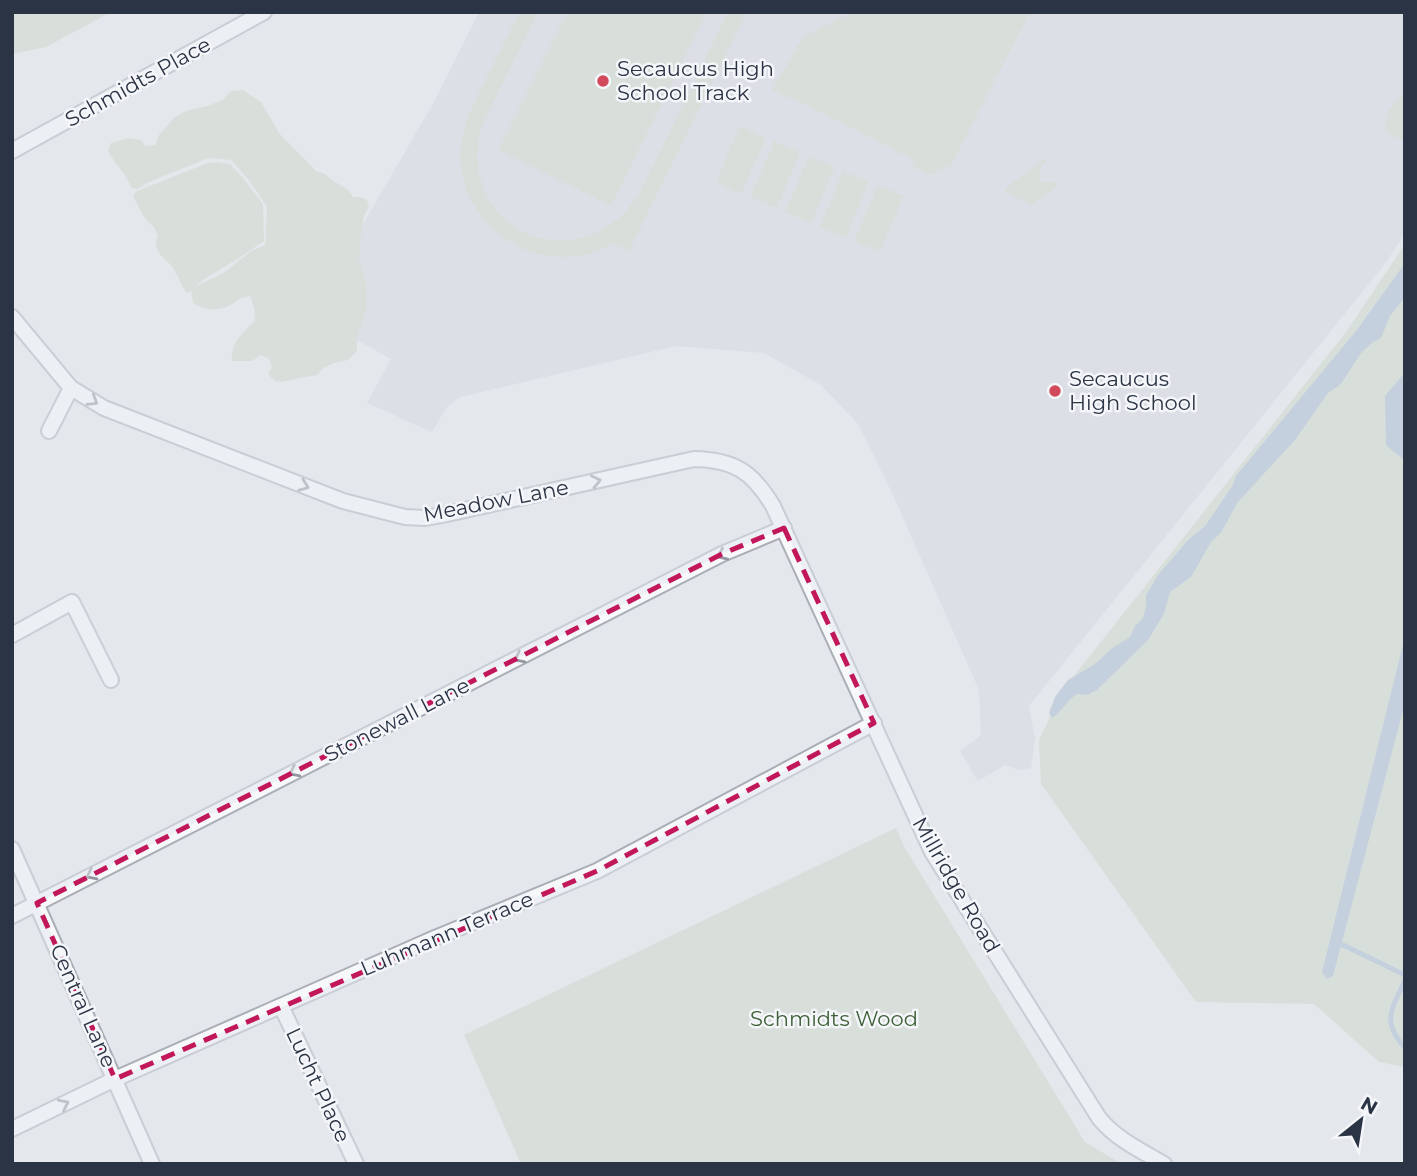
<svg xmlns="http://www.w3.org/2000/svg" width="1417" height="1176" viewBox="0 0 1417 1176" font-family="Montserrat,sans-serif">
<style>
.built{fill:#d2d6de}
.green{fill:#c9d6c5}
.water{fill:#9fb4cc}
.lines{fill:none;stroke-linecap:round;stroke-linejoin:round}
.stream{stroke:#9fb4cc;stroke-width:5}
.minor-casing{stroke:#a9aeb7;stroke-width:18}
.minor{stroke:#f7f8fa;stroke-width:14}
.oneway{stroke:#9196a0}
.marked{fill:none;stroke:#c2185b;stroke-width:5;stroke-dasharray:14 9;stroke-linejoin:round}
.poi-dot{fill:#d1495b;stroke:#f4f6f9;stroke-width:2.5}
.labels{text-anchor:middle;stroke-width:5;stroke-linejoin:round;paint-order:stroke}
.poi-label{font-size:21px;fill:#2b3445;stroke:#f4f6f9;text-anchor:start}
.street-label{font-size:21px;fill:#2b3445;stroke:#f4f6f9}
.park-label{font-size:21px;fill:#3f6138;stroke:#f4f6f9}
</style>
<rect width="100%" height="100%" fill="#e4e7ec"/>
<!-- built -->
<polygon class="built" points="479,12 1405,12 1405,234 1384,265 1029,706 1035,739 1031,768 1019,770 1005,765 978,781 960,751 981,735 979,690 893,495 858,424 821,385 764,353 676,346 460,397 446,408 432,432 367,403 391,359 344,333 348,250 434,102"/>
<!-- green -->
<g class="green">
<polygon points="12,12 111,12 46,47 12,54"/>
<path d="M519 12H538L482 126C452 227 578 287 639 194L728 12H747L629 251 613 244C599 251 583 257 567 257 506 259 454 206 461 144 464 121 475 100 486 79 497 57 508 35 519 12Z"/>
<polygon points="567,12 707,12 611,206 498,150"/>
<polygon points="853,12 1030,12 951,166 929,175 911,166 914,160 808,106 772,90 803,37"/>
<path d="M243 90 261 102 279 133 316 171 325 174 332 180 348 190 353 197H360L367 200 369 207 364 216 360 241 359 261 365 276 367 306 357 339V351L348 360 334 363 323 368 317 375 280 382 275 381 268 374 272 367 269 359 261 355 252 361H232C230 344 243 332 255 321L254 308 250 296C238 298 237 302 228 306 216 312 203 309 193 303L191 291 187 293C180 284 177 271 168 262 164 258 159 255 157 249 155 243 156 242 158 237 154 223 152 227 145 218 140 211 137 203 133 196L137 191 208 163 218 162 230 164 243 178 263 204 264 241 242 256 200 282 195 287 225 272 251 251 265 245 267 207 248 179 231 160 208 158 147 183 137 189 132 188C126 174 115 164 108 151L111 143 128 138 141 140 145 146 155 145 159 135 175 117 188 110 208 106 222 100 231 91Z"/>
<path d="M1405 90V140H1404C1368 131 1392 106 1405 90Z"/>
<polygon points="739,126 766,138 741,194 716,183"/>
<polygon points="774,141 800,152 777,208 750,197"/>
<polygon points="809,156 835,167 811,223 785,212"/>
<polygon points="1044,159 1047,163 1041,165 1040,182 1054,182 1058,187 1031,205 1006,192 1005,189"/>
<polygon points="843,171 869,182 846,238 820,227"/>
<polygon points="878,185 904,196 880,252 854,241"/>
<polygon points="1405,244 1405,1067 1379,1062 1314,1004 1196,1002 1041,784 1039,740 1062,691 1346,332"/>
<polygon points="896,828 905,848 1085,1142 1122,1164 521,1164 464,1035"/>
</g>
<!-- water -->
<g class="water">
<path d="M1405 263V297L1390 316 1381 338 1373 342 1361 353 1341 384 1328 393 1295 440 1238 502 1221 533 1211 542 1191 577 1170 592 1164 614 1148 640 1097 690 1087 695 1077 694C1067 700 1062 712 1052 718L1049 713 1055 697 1068 680 1095 664 1111 649 1130 637 1135 626 1143 618 1146 606V595L1158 575 1188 540 1205 526 1233 485 1235 477 1356 331Z"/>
<polygon points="1405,372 1405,461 1386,445 1385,396"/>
<polygon points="1405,636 1405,703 1333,976 1327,979 1322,972"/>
</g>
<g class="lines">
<!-- stream -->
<g class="stream">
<polyline points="1341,944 1405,975"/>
<path d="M1405 980C1393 1008 1380 1020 1405 1048"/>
</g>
<!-- minor casing -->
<g class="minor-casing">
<g id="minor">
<polyline points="12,151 264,12"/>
<path d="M12 317 71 388 104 408 343 501 405 517 425 518 447 514 694 459C734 460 752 471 773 506L932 852 1099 1118C1116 1139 1140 1150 1164 1164"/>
<polyline points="49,431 71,388"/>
<polyline points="12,635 72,602 111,680"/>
<polyline points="12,849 152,1164"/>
<polyline points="12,916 722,554 784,528"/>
<polyline points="281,1006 356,1164"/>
<polyline points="12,1129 115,1079 435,938 597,871 874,723"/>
</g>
</g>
<!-- minor -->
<use href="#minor" class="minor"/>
</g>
<!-- one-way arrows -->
<defs><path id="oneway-chevron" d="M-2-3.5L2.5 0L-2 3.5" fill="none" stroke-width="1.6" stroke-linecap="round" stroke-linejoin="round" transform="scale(1.75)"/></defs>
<g class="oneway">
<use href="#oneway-chevron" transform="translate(93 401) rotate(32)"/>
<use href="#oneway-chevron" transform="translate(596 481) rotate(-13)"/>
<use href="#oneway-chevron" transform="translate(304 486) rotate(21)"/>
<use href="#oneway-chevron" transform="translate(722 555) rotate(155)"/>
<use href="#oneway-chevron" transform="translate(519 658) rotate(153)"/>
<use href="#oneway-chevron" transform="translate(294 772) rotate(153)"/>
<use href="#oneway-chevron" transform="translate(91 875) rotate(153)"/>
<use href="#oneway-chevron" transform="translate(64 1104) rotate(-26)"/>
</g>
<!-- marked area -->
<path d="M0 0H1417V1176H0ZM784 528 874 723 597 871 115 1079 37 903 722 554Z" fill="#e4e7ec" fill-opacity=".55" fill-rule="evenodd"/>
<path class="marked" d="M784 528 874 723 597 871 115 1079 37 903 722 554Z"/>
<!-- markers -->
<g class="poi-dot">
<circle cx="603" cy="81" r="7"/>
<circle cx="1055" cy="391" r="7"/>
</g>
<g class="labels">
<!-- poi labels -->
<g class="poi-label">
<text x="617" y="76">Secaucus High<tspan x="617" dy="24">School Track</tspan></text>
<text x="1069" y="386">Secaucus<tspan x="1069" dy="24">High School</tspan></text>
</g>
<!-- street labels -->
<g class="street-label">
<text transform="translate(138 82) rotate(-29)" y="7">Schmidts Place</text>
<text transform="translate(496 501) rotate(-11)" y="7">Meadow Lane</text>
<text transform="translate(397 720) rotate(-27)" y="7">Stonewall Lane</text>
<text transform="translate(956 885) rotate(60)" y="7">Millridge Road</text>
<text transform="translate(447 934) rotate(-23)" y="7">Luhmann Terrace</text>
<text transform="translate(83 1006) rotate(66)" y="7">Central Lane</text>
<text transform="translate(318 1085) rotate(65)" y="7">Lucht Place</text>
</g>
<!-- park labels -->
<g class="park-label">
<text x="834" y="1026">Schmidts Wood</text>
</g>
</g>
<!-- border -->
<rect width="1417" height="1176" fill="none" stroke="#2b3445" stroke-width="28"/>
<!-- north arrow -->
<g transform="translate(1361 1120) rotate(30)" stroke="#f4f6f9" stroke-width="5" paint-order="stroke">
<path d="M0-5L12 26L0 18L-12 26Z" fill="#2b3445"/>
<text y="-10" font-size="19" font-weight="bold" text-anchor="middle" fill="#2b3445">N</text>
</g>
</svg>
